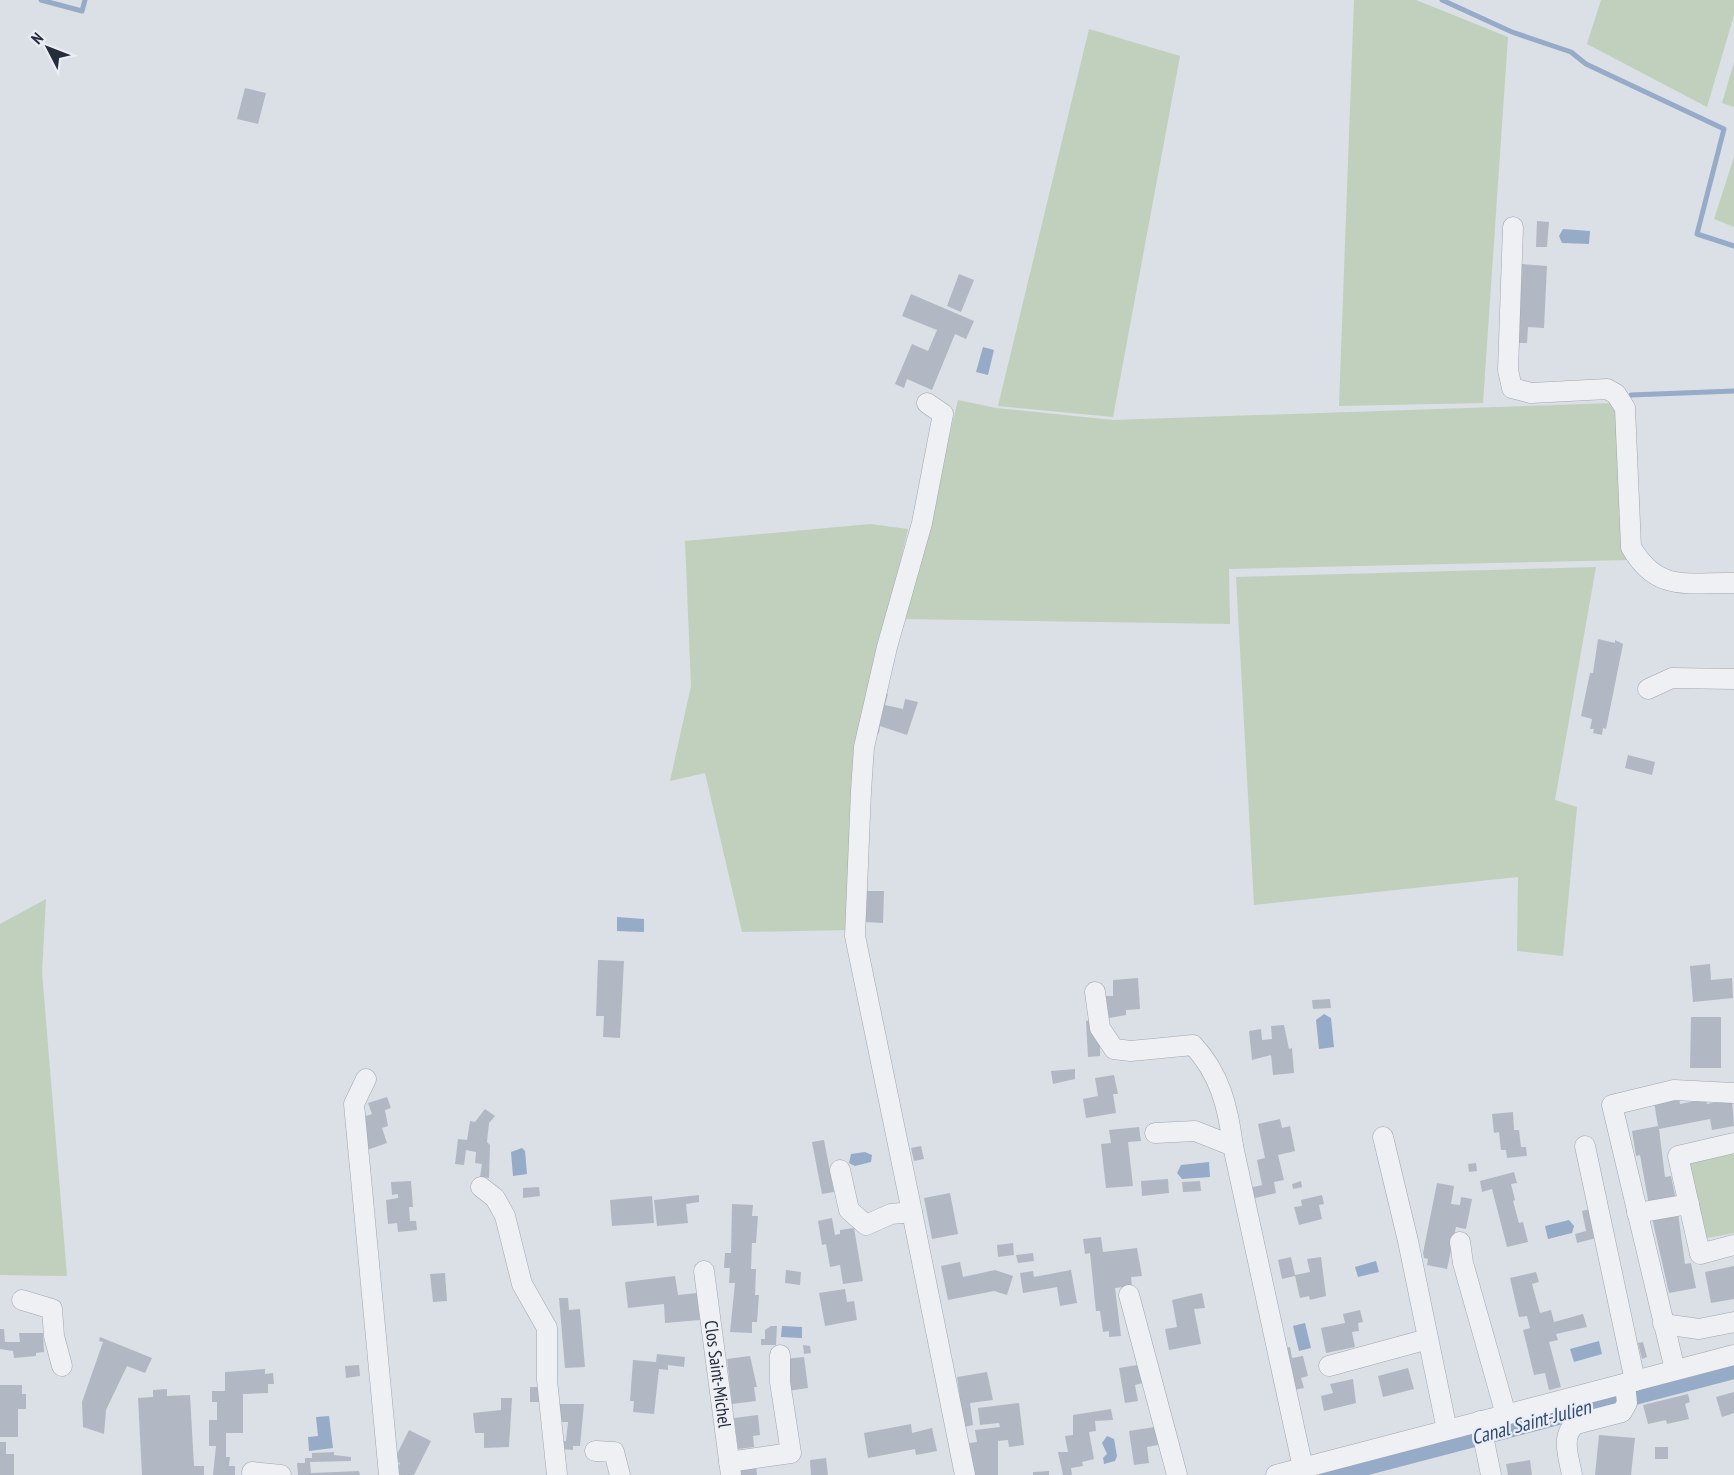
<svg xmlns="http://www.w3.org/2000/svg" width="1734" height="1475" viewBox="0 0 1734 1475" font-family="'PT Sans Narrow',sans-serif">
<style>
.green{fill:#c0d0bc}
.water{fill:#95abc7}
.lines{fill:none;stroke-linecap:round;stroke-linejoin:round}
.stream{stroke:#95abc7;stroke-width:5}
.canal{stroke:#95abc7;stroke-width:20}
.building{fill:#b2b8c3}
.minor-casing{stroke:#a1a6b0;stroke-width:21}
.minor{stroke:#eef0f4;stroke-width:20}
.labels{text-anchor:middle;stroke-width:4.5;stroke-linejoin:round;paint-order:stroke}
.street-label{font-size:18px;fill:#252c3c;stroke:#eaeef4}
.water-label{font-size:20px;font-style:italic;fill:#2f4970;stroke:#eaeef4}
</style>
<rect width="100%" height="100%" fill="#dbdfe6"/>
<!-- green -->
<g class="green">
<polygon points="1354,0 1416,0 1508,37 1483,403 1339,406"/>
<polygon points="1601,0 1734,0 1734,15 1707,107 1587,44"/>
<polygon points="1089,29 1180,56 1113,417 998,406"/>
<polygon points="1734,62 1734,107 1722,103"/>
<polygon points="1734,157 1734,227 1714,219"/>
<polygon points="958,400 996,408 1113,420 1613,403 1621,416 1629,560 1229,569 1230,624 904,619"/>
<polygon points="870,524 908,529 854,759 852,930 742,932 705,773 670,781 691,686 685,541"/>
<polygon points="1596,567 1555,800 1577,807 1563,956 1517,951 1518,877 1254,905 1236,577"/>
<polygon points="46,899 42,972 67,1276 0,1275 0,924"/>
<polygon points="1734,1150 1734,1233 1702,1239 1686,1159"/>
</g>
<!-- water -->
<g class="water">
<polygon points="1563,229 1590,231 1589,244 1562,243 1559,236"/>
<polygon points="983,347 994,350 988,375 976,372"/>
<polygon points="617,917 644,919 644,932 617,931"/>
<polygon points="1324,1014 1331,1018 1334,1047 1319,1049 1316,1020"/>
<polygon points="522,1148 525,1151 527,1174 513,1176 511,1152"/>
<polygon points="865,1152 872,1155 871,1162 855,1166 849,1163 851,1154"/>
<polygon points="1209,1162 1210,1177 1182,1179 1177,1173 1181,1165"/>
<polygon points="1569,1220 1574,1226 1572,1233 1548,1239 1545,1226"/>
<polygon points="1376,1261 1379,1272 1358,1277 1355,1267"/>
<polygon points="1305,1323 1311,1348 1299,1351 1293,1326"/>
<polygon points="782,1326 802,1327 802,1338 781,1337"/>
<polygon points="1599,1341 1602,1354 1574,1362 1570,1349"/>
<polygon points="329,1416 333,1448 309,1451 308,1437 318,1436 316,1417"/>
<polygon points="1107,1436 1114,1439 1117,1456 1115,1461 1104,1464 1103,1458 1107,1454 1102,1443"/>
</g>
<g class="lines">
<!-- stream -->
<g class="stream">
<polyline points="41,0 82,11 85,0"/>
<polyline points="1442,0 1512,32 1571,52 1586,64 1724,129 1697,234 1734,246"/>
<polyline points="1631,395 1734,391"/>
</g>
<!-- canal -->
<polyline class="canal" points="1329,1475 1734,1369"/>
</g>
<!-- building -->
<g class="building">
<polygon points="245,88 266,93 258,124 237,119"/>
<polygon points="1537,221 1549,222 1547,247 1536,247"/>
<polygon points="1522,264 1547,266 1544,328 1528,327 1527,343 1518,343"/>
<polygon points="959,274 974,280 961,312 947,306"/>
<polygon points="911,294 974,321 966,339 955,334 932,390 907,379 904,388 895,384 912,344 928,351 937,330 902,316"/>
<polygon points="1598,639 1615,643 1615,640 1623,644 1606,729 1603,728 1602,735 1593,733 1594,729 1590,729 1592,719 1581,716 1590,673 1593,673"/>
<polygon points="880,692 888,694 885,705 903,709 905,699 918,702 907,735 880,726 879,733 869,739"/>
<polygon points="1628,755 1655,762 1652,775 1625,768"/>
<polygon points="866,891 884,891 883,923 865,922"/>
<polygon points="598,960 624,961 620,1038 603,1037 604,1016 596,1016"/>
<polygon points="1710,964 1711,980 1732,978 1733,998 1693,1002 1690,966"/>
<polygon points="1138,978 1140,1009 1126,1010 1126,1015 1104,1019 1103,996 1113,996 1113,980"/>
<polygon points="1330,999 1331,1008 1313,1009 1312,1000"/>
<polygon points="1691,1017 1721,1017 1721,1068 1690,1068"/>
<polygon points="1095,1020 1095,1040 1100,1040 1100,1056 1088,1057 1086,1021"/>
<polygon points="1284,1025 1289,1049 1292,1048 1294,1073 1273,1075 1271,1055 1252,1060 1249,1031 1261,1029 1262,1040 1272,1039 1271,1026"/>
<polygon points="1075,1069 1075,1079 1053,1084 1051,1071"/>
<polygon points="1114,1075 1118,1094 1113,1094 1116,1113 1086,1118 1083,1099 1098,1096 1095,1078"/>
<polygon points="387,1097 391,1108 385,1110 388,1126 382,1128 387,1143 367,1150 357,1119 372,1114 368,1103"/>
<polygon points="1679,1097 1680,1104 1706,1099 1707,1104 1732,1099 1734,1126 1712,1130 1710,1119 1659,1129 1665,1177 1671,1176 1676,1200 1649,1205 1640,1155 1636,1156 1632,1131 1658,1126 1654,1102"/>
<polygon points="485,1109 495,1116 489,1123 487,1142 490,1145 489,1178 480,1177 482,1164 475,1163 476,1152 466,1150 464,1165 455,1164 458,1139 467,1140 470,1121 475,1122"/>
<polygon points="1513,1112 1514,1130 1519,1130 1521,1147 1526,1147 1527,1156 1507,1158 1506,1150 1501,1150 1499,1132 1494,1133 1492,1114"/>
<polygon points="1280,1119 1282,1128 1290,1126 1295,1151 1278,1155 1284,1180 1274,1182 1276,1193 1247,1200 1245,1189 1262,1185 1257,1160 1265,1158 1258,1124"/>
<polygon points="1139,1127 1141,1141 1128,1142 1133,1186 1106,1188 1101,1144 1111,1143 1109,1130"/>
<polygon points="824,1140 834,1192 822,1194 812,1142"/>
<polygon points="921,1146 924,1159 914,1161 911,1148"/>
<polygon points="1476,1163 1477,1171 1469,1172 1468,1164"/>
<polygon points="1514,1172 1517,1183 1511,1184 1515,1200 1513,1201 1519,1223 1523,1222 1528,1242 1507,1247 1492,1189 1482,1192 1480,1181"/>
<polygon points="1168,1179 1169,1193 1142,1196 1141,1181"/>
<polygon points="411,1181 413,1207 409,1207 410,1221 416,1221 417,1230 398,1232 397,1223 388,1224 386,1200 398,1198 398,1194 392,1195 391,1182"/>
<polygon points="1200,1181 1201,1191 1183,1192 1182,1182"/>
<polygon points="1301,1181 1302,1187 1293,1189 1292,1184"/>
<polygon points="1437,1183 1454,1186 1451,1204 1460,1205 1461,1197 1472,1199 1466,1229 1456,1227 1447,1269 1427,1265 1428,1259 1424,1258 1423,1253"/>
<polygon points="539,1187 540,1196 523,1198 523,1188"/>
<polygon points="950,1193 958,1234 932,1239 924,1198"/>
<polygon points="699,1195 699,1202 686,1204 688,1223 657,1226 654,1200"/>
<polygon points="1322,1195 1324,1204 1319,1205 1322,1219 1299,1225 1294,1207 1302,1206 1301,1200"/>
<polygon points="652,1196 654,1223 612,1226 610,1200"/>
<polygon points="732,1204 753,1205 752,1216 758,1216 756,1243 752,1243 751,1269 756,1269 755,1295 759,1295 757,1322 752,1322 752,1333 730,1332 735,1283 729,1283 730,1268 724,1268 725,1253 731,1253"/>
<polygon points="1590,1209 1596,1238 1577,1243 1575,1234 1586,1231 1582,1211"/>
<polygon points="1678,1213 1685,1264 1691,1263 1696,1288 1669,1293 1652,1218"/>
<polygon points="832,1218 835,1235 840,1234 840,1230 854,1228 863,1281 843,1284 840,1265 830,1267 826,1244 822,1245 818,1221"/>
<polygon points="1101,1237 1103,1252 1137,1248 1142,1276 1131,1277 1132,1286 1115,1288 1121,1336 1109,1337 1109,1331 1103,1332 1100,1311 1096,1311 1090,1253 1085,1254 1083,1239"/>
<polygon points="1013,1243 1014,1255 998,1257 997,1245"/>
<polygon points="1033,1253 1034,1261 1018,1263 1016,1255"/>
<polygon points="1291,1257 1295,1275 1310,1272 1307,1259 1321,1257 1326,1296 1310,1300 1309,1296 1300,1298 1295,1276 1282,1279 1278,1260"/>
<polygon points="960,1262 963,1277 995,1270 1013,1276 1007,1295 994,1291 948,1300 941,1266"/>
<polygon points="1734,1266 1734,1299 1711,1303 1705,1272"/>
<polygon points="786,1270 801,1272 800,1285 785,1283"/>
<polygon points="1071,1270 1077,1303 1060,1306 1057,1287 1023,1293 1020,1273 1033,1271 1034,1277"/>
<polygon points="1536,1272 1539,1282 1532,1284 1540,1313 1551,1310 1554,1322 1583,1314 1587,1327 1556,1334 1558,1340 1549,1342 1561,1387 1549,1390 1545,1373 1534,1375 1523,1330 1530,1328 1527,1316 1519,1317 1510,1278"/>
<polygon points="445,1273 447,1301 433,1302 430,1274"/>
<polygon points="675,1276 678,1295 697,1293 700,1320 665,1323 664,1304 628,1308 625,1282"/>
<polygon points="845,1289 847,1302 854,1301 857,1320 825,1326 819,1293"/>
<polygon points="1202,1293 1205,1308 1194,1309 1201,1344 1169,1350 1165,1329 1177,1327 1172,1300"/>
<polygon points="559,1298 568,1298 569,1310 580,1309 585,1367 565,1368"/>
<polygon points="1360,1310 1363,1322 1358,1323 1359,1331 1352,1332 1355,1347 1326,1353 1321,1328 1345,1323 1343,1314"/>
<polygon points="771,1326 777,1326 776,1345 761,1345 761,1339 765,1339 765,1330"/>
<polygon points="0,1329 4,1329 5,1342 20,1342 19,1333 43,1333 44,1352 36,1353 36,1356 14,1358 13,1351 0,1349"/>
<polygon points="100,1337 152,1358 145,1373 127,1366 106,1410 104,1434 83,1427 82,1402 103,1342 99,1341"/>
<polygon points="1643,1342 1647,1357 1642,1359 1638,1343"/>
<polygon points="803,1345 810,1346 811,1353 804,1354"/>
<polygon points="1290,1347 1292,1358 1303,1356 1308,1376 1301,1378 1304,1388 1294,1390 1284,1349"/>
<polygon points="657,1354 685,1357 684,1367 668,1365 668,1370 659,1369 654,1414 633,1412 634,1401 630,1401 633,1360 656,1362"/>
<polygon points="750,1356 757,1387 754,1387 756,1401 732,1404 727,1359"/>
<polygon points="804,1357 808,1388 788,1391 785,1359"/>
<polygon points="359,1365 360,1376 346,1378 345,1366"/>
<polygon points="1137,1365 1145,1372 1147,1382 1135,1385 1138,1401 1125,1403 1119,1368"/>
<polygon points="1408,1368 1414,1389 1383,1397 1378,1376"/>
<polygon points="265,1369 265,1374 273,1373 274,1384 268,1384 268,1393 243,1394 243,1433 226,1433 226,1457 230,1457 229,1466 235,1466 235,1475 213,1475 216,1446 209,1446 209,1420 217,1420 217,1402 212,1402 212,1391 225,1391 225,1372"/>
<polygon points="987,1372 993,1400 970,1403 973,1425 964,1427 957,1377"/>
<polygon points="1353,1379 1356,1403 1324,1411 1321,1396 1333,1393 1330,1384"/>
<polygon points="0,1385 22,1385 22,1394 26,1394 26,1409 18,1409 18,1437 0,1437"/>
<rect x="530" y="1387" width="13" height="15"/>
<polygon points="167,1389 167,1396 190,1395 194,1466 204,1466 204,1475 142,1475 138,1398 153,1397 153,1390"/>
<polygon points="1734,1392 1734,1413 1722,1417 1716,1397"/>
<polygon points="1688,1394 1690,1402 1685,1404 1689,1419 1667,1424 1666,1420 1648,1424 1643,1405"/>
<polygon points="501,1398 512,1398 509,1447 484,1448 484,1433 475,1433 473,1413 501,1410"/>
<polygon points="1019,1403 1024,1445 1009,1447 1008,1440 998,1441 998,1475 974,1475 971,1472 969,1443 977,1442 975,1430 1000,1427 999,1423 980,1425 978,1408"/>
<polygon points="558,1404 584,1404 580,1446 573,1446 573,1450 561,1449 561,1441 566,1441 568,1422 559,1422"/>
<polygon points="1111,1409 1113,1420 1095,1421 1096,1431 1089,1432 1094,1459 1082,1462 1083,1466 1071,1468 1072,1475 1063,1475 1058,1452 1068,1452 1065,1436 1073,1435 1073,1415"/>
<polygon points="758,1415 760,1435 753,1436 754,1447 738,1449 734,1418"/>
<polygon points="911,1424 912,1433 932,1428 937,1451 916,1455 915,1449 868,1458 864,1433"/>
<polygon points="1155,1427 1158,1445 1147,1447 1149,1463 1134,1465 1129,1431"/>
<polygon points="409,1430 431,1441 414,1475 401,1475 396,1472 400,1463 394,1460"/>
<polygon points="1599,1435 1635,1438 1631,1475 1595,1475"/>
<polygon points="0,1442 6,1442 6,1454 14,1454 14,1475 0,1475"/>
<rect x="1655" y="1447" width="13" height="12"/>
<polygon points="334,1452 334,1455 351,1457 351,1461 310,1462 311,1475 298,1475 297,1463 305,1463 305,1458 312,1458 312,1453"/>
<polygon points="826,1458 828,1475 811,1475 810,1460"/>
<polygon points="1530,1460 1532,1475 1508,1475 1506,1464"/>
<polygon points="756,1466 757,1475 741,1475 740,1468"/>
<polygon points="359,1471 360,1475 311,1475 311,1473"/>
<polygon points="1049,1471 1049,1475 1033,1475 1033,1472"/>
</g>
<g class="lines">
<!-- minor casing -->
<g class="minor-casing">
<g id="minor">
<path d="M1513 227 1508 370 1512 388 1531 393 1607 389 1616 394 1625 408 1631 547C1657 593 1688 582 1734 583"/>
<polyline points="1648,689 1672,678 1734,679"/>
<path d="M1095 992 1100 1028 1114 1049 1131 1051 1193 1045C1220 1074 1228 1107 1233 1146"/>
<polyline points="366,1079 354,1104 389,1475"/>
<polyline points="1155,1133 1195,1131 1233,1146 1303,1468"/>
<polyline points="1383,1137 1408,1241 1447,1430"/>
<polyline points="1734,1143 1678,1156 1700,1254 1734,1245"/>
<polyline points="1585,1146 1635,1381"/>
<polyline points="840,1170 849,1210 866,1225 891,1214 912,1212 965,1475"/>
<polyline points="481,1187 495,1198 505,1216 522,1284 547,1328 547,1380 557,1475"/>
<polyline points="912,1212 855,936 861,791 864,747 887,647 922,523 943,414 927,403"/>
<polyline points="1637,1213 1689,1204"/>
<polyline points="1460,1242 1463,1263 1506,1415"/>
<path id="s1" d="M704 1271 731 1475"/>
<polyline points="1129,1295 1177,1475"/>
<polyline points="22,1300 52,1309 54,1336 62,1366"/>
<polyline points="1663,1324 1699,1329 1734,1322"/>
<polyline points="1329,1366 1428,1339"/>
<polyline points="1675,1370 1612,1105 1674,1090 1734,1093"/>
<polyline points="1480,1421 1491,1475"/>
<polyline points="595,1451 614,1452 620,1475"/>
<polyline points="729,1462 791,1453 780,1382 780,1355"/>
<polyline points="252,1472 281,1475"/>
<polyline points="1276,1475 1734,1355"/>
<path d="M1572 1475C1569 1458 1560 1435 1576 1424L1622 1412 1627 1403 1625 1384"/>
</g>
</g>
<!-- minor -->
<use href="#minor" class="minor"/>
</g>
<g class="labels">
<!-- street labels -->
<g class="street-label">
<text dy="6" stroke="none"><textPath href="#s1" startOffset="104">Clos Saint-Michel</textPath></text>
</g>
<!-- water labels -->
<g class="water-label">
<text transform="translate(1531 1422) rotate(-15)" y="7">Canal Saint-Julien</text>
</g>
</g>
<!-- north arrow -->
<g transform="translate(48 48) rotate(312)" stroke="#eaeef4" stroke-width="4.5" paint-order="stroke">
<path d="M0-4.5L10 22L0 15L-10 22Z" fill="#252c3c"/>
<text y="-9" font-size="16" font-weight="bold" text-anchor="middle" fill="#252c3c">N</text>
</g>
</svg>
